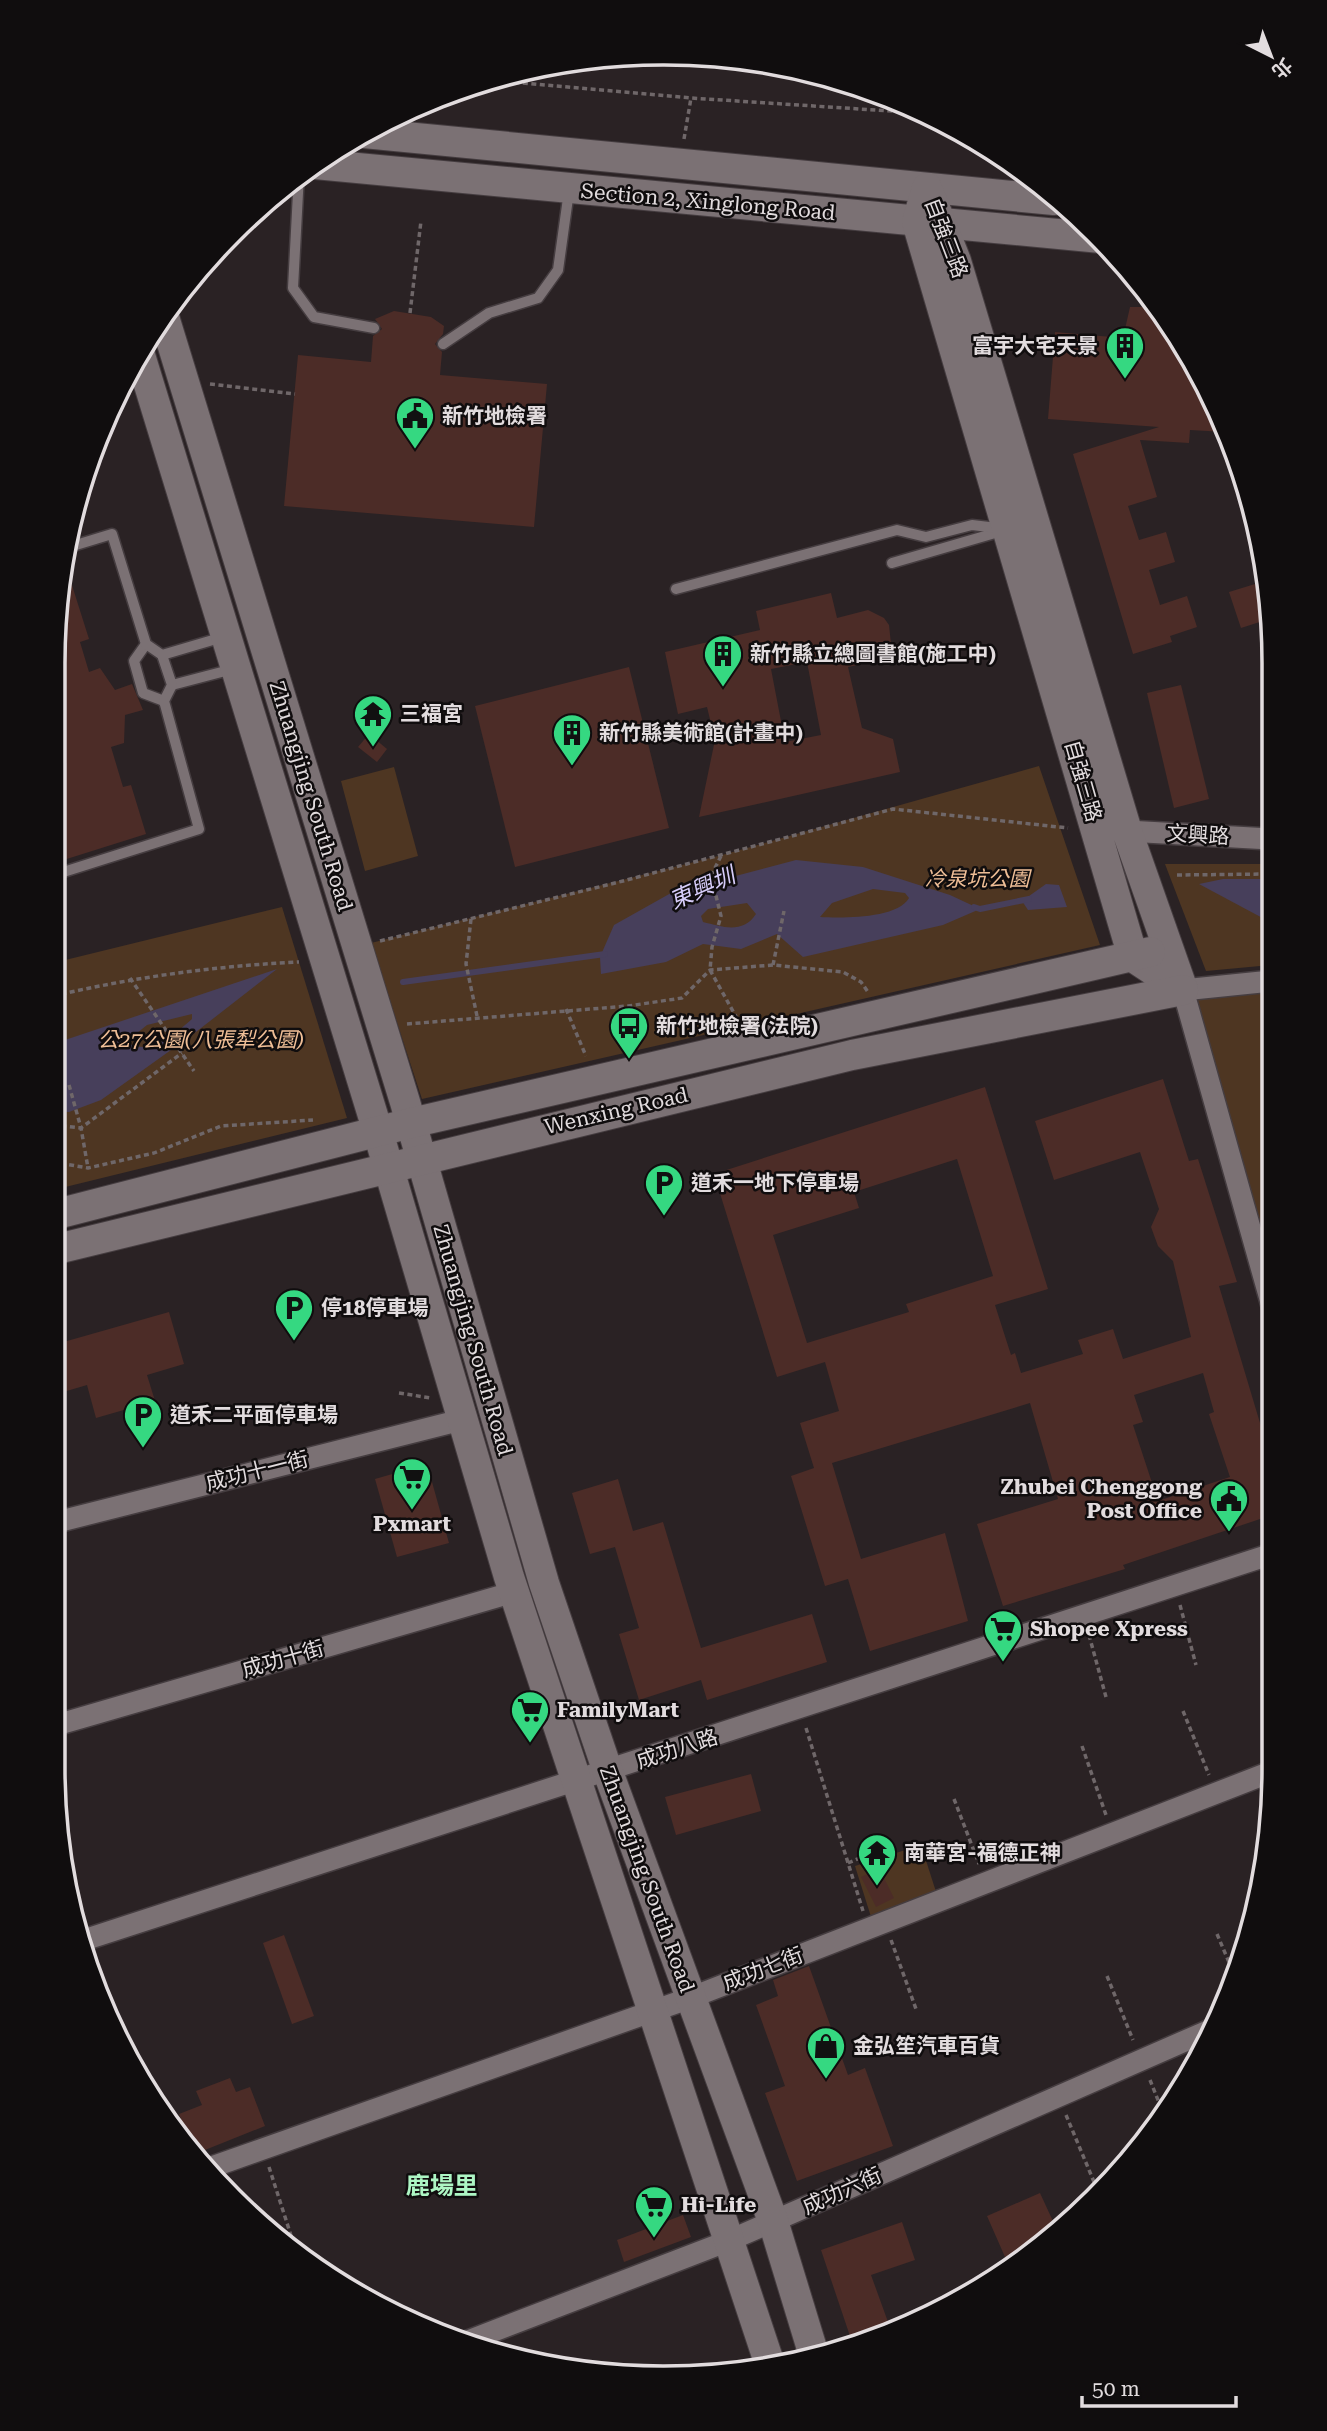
<svg xmlns="http://www.w3.org/2000/svg" width="1327" height="2431" viewBox="0 0 1327 2431" font-family="'Roboto Serif','Noto Sans TC',serif">
<style>
.green{fill:#4e3622}
.water{fill:#473f5b;fill-rule:evenodd}
.lines{fill:none;stroke-linecap:round;stroke-linejoin:round}
.stream{stroke:#473f5b;stroke-width:6}
.building{fill:#4c2c27;fill-rule:evenodd}
.lane-casing{stroke:#453d40;stroke-width:13}
.street-casing{stroke:#453d40;stroke-width:24}
.secondary-casing{stroke:#453d40;stroke-width:32}
.path{stroke:#6f6769;stroke-width:3.5;stroke-dasharray:5 3.5;stroke-linecap:butt}
.lane{stroke:#7b7174;stroke-width:10}
.street{stroke:#7b7174;stroke-width:21}
.secondary{stroke:#7b7174;stroke-width:30}
.labels{text-anchor:middle;stroke-width:5;stroke-linejoin:round;paint-order:stroke}
.street-label{font-size:21px;fill:#e2dcde;stroke:#100d0e}
.poi-label{font-size:21px;font-weight:bold;fill:#e2dcde;stroke:#100d0e;text-anchor:start}
.park-label{font-size:21px;font-style:italic;fill:#efbe96;stroke:#100d0e}
.water-label{font-size:23px;font-style:italic;fill:#d6ccf8;stroke:#100d0e}
.quarter-label{font-size:24px;font-weight:bold;fill:#adf6c4;stroke:#100d0e}
.rim{fill:none;stroke:#e2dcde;stroke-width:3.5}
</style>
<rect width="100%" height="100%" fill="#2a2224"/>
<!-- green -->
<g class="green">
<polygon points="1039,766 1100,945 422,1099 371,943 722,855"/>
<polygon points="394,767 418,856 365,871 341,781"/>
<polygon points="1165,864 1270,864 1271,965 1206,971"/>
<polygon points="282,907 347,1118 53,1190 53,963"/>
<polygon points="1271,981 1271,1272 1183,990"/>
<polygon points="921,1845 938,1898 872,1920 855,1866"/>
</g>
<!-- water -->
<g class="water">
<path d="M796 860 863 867 950 895 980 909 943 925 803 957 777 934 741 949 703 944 666 962 601 974 600 957 614 925 671 893ZM873 889 905 893 909 898C897 919 842 918 820 917L832 903ZM747 903 756 914C743 934 723 927 703 922L701 916 708 909Z"/>
<polygon points="1223,879 1270,879 1270,922 1199,884"/>
<polygon points="1046,884 1059,885 1067,907 1028,910 1022,901"/>
<path d="M277 969 192 1035 101 1100 69 1112 53 1111V1044ZM192 1014V1019C175 1034 149 1057 126 1042L147 1025Z"/>
</g>
<g class="lines">
<!-- stream -->
<g class="stream">
<polyline points="974,907 980,909 1029,899"/>
<polyline points="403,982 605,954"/>
</g>
</g>
<!-- building -->
<g class="building">
<polygon points="1130,307 1158,307 1172,324 1225,432 1190,430 1189,443 1140,440 1157,497 1128,506 1139,540 1166,532 1175,562 1149,570 1160,605 1187,596 1197,627 1170,636 1172,642 1133,654 1073,454 1159,427 1048,419 1055,332 1123,338"/>
<polygon points="394,311 431,317 444,326 443,334 435,344 442,352 440,375 547,384 534,527 284,506 298,355 371,362 373,336 382,329 375,319"/>
<polygon points="64,560 89,639 80,642 89,672 100,668 115,690 132,684 143,710 125,715 124,743 111,747 123,787 131,785 146,834 54,863 54,624"/>
<polygon points="1268,580 1269,619 1241,628 1229,592"/>
<path d="M831 593 837 618 868 610 884 618 889 625 891 644 881 660 848 667 862 728 893 739 900 772 699 817 715 740 707 707 678 714 665 652 760 630 756 611ZM807 662 821 735 785 742 771 669Z"/>
<polygon points="629,667 669,828 515,867 475,706"/>
<polygon points="1181,685 1209,799 1174,808 1147,693"/>
<polygon points="369,734 387,749 377,762 358,747"/>
<path d="M1163 1079 1189 1161 1198 1159 1237 1282 1219 1286 1272 1463V1515L1123 1565 1125 1569 1003 1606 977 1524 1058 1499 1030 1403 832 1463 861 1559 945 1533 968 1621 870 1651 848 1579 825 1586 791 1476 814 1468 800 1423 839 1411 825 1362 777 1377 714 1174 985 1087 1048 1289 995 1305 1011 1355 1015 1353 1021 1373 1083 1354 1078 1340 1113 1329 1123 1359 1191 1337 1173 1261 1158 1246 1151 1227 1159 1209 1140 1152 1054 1180 1035 1121ZM957 1159 993 1276 906 1304 909 1312 807 1343 773 1235 859 1208 854 1192ZM1203 1373 1214 1412 1209 1414 1230 1477 1158 1501 1133 1425 1143 1422 1134 1395Z"/>
<polygon points="169,1312 184,1364 147,1375 155,1401 96,1418 87,1385 53,1395 53,1345"/>
<polygon points="427,1464 449,1543 397,1557 375,1479"/>
<polygon points="618,1479 633,1531 663,1522 701,1648 812,1614 827,1662 707,1700 701,1680 639,1700 619,1634 639,1628 615,1547 590,1554 572,1493"/>
<polygon points="751,1774 761,1811 676,1835 665,1797"/>
<polygon points="879,1868 894,1898 876,1907 861,1877"/>
<polygon points="284,1935 314,2016 292,2024 263,1943"/>
<polygon points="809,1966 848,2075 865,2068 893,2146 797,2181 765,2093 785,2086 756,2005 778,1996 773,1980"/>
<polygon points="230,2078 236,2092 250,2087 265,2126 195,2154 179,2114 202,2105 196,2091"/>
<polygon points="1040,2193 1058,2232 1031,2249 1030,2246 1005,2257 987,2216"/>
<polygon points="683,2215 691,2237 624,2262 617,2240"/>
<polygon points="902,2222 915,2260 871,2275 892,2333 852,2342 821,2250"/>
</g>
<g class="lines">
<!-- lane casing -->
<g class="lane-casing">
<g id="lane">
<polyline points="299,174 293,288 314,317 374,328"/>
<polyline points="443,344 489,313 538,298 558,270 569,191"/>
<polyline points="892,563 1002,531"/>
<polyline points="676,589 897,530 926,537 972,525 1006,529"/>
<polyline points="146,644 134,661 143,693 164,701"/>
<polyline points="162,655 223,637"/>
<polyline points="172,685 233,669"/>
<polyline points="54,875 199,829 164,701 172,685 162,655 146,644 112,534 66,548"/>
</g>
</g>
<!-- street casing -->
<g class="street-casing">
<g id="street">
<polyline points="1127,831 1270,839"/>
<polyline points="1271,981 1183,990 1272,1306"/>
<polyline points="53,1523 461,1420"/>
<polyline points="53,1726 514,1592"/>
<polyline points="81,1941 1272,1554"/>
<polyline points="209,2168 690,1998 1273,1771"/>
<polyline points="468,2341 728,2241 1210,2030"/>
</g>
</g>
<!-- secondary casing -->
<g class="secondary-casing">
<g id="secondary">
<polyline points="364,133 1054,200"/>
<polyline points="315,164 1101,238"/>
<polygon points="927,188 956,261 1127,831 1183,990 1133,957 917,222"/>
<polyline points="164,317 405,1102 544,1583 608,1772 773,2221 813,2352"/>
<polyline points="139,352 378,1132 509,1577 769,2362"/>
<polyline points="53,1215 411,1123 1150,952"/>
<polyline points="53,1250 852,1055 1183,990"/>
</g>
</g>
<!-- path -->
<g class="path">
<polyline points="489,80 691,98 921,113"/>
<polyline points="684,139 691,98"/>
<polyline points="410,313 421,221"/>
<polyline points="210,384 295,394"/>
<polyline points="721,856 711,876 721,916 712,947 710,970 739,1022"/>
<polyline points="1177,875 1270,874"/>
<polyline points="471,919 466,964 477,1016"/>
<polyline points="380,941 623,881 893,809 1068,828"/>
<polyline points="773,965 784,911"/>
<polyline points="130,978 194,1071"/>
<path d="M53 996C135 977 215 966 299 962"/>
<polyline points="566,1009 586,1056"/>
<polyline points="407,1024 628,1006 682,998 710,970 773,965 843,972 861,982 868,992"/>
<polyline points="69,1085 81,1128 88,1168"/>
<polyline points="53,1125 81,1128 182,1053"/>
<polyline points="53,1166 59,1163 88,1168 154,1153 221,1126 313,1120"/>
<polyline points="399,1393 431,1398"/>
<polyline points="1270,1576 1273,1585"/>
<polyline points="1180,1605 1196,1665"/>
<polyline points="1089,1635 1106,1697"/>
<polyline points="1183,1711 1209,1775"/>
<polyline points="806,1728 863,1911"/>
<polyline points="1082,1746 1106,1815"/>
<polyline points="954,1799 979,1864"/>
<polyline points="848,1863 884,1848"/>
<polyline points="1217,1934 1234,1974"/>
<polyline points="891,1940 916,2009"/>
<polyline points="1107,1976 1133,2040"/>
<polyline points="1150,2080 1162,2110"/>
<polyline points="1066,2115 1097,2189"/>
<polyline points="269,2167 295,2248"/>
</g>
<!-- lane -->
<use href="#lane" class="lane"/>
<!-- street -->
<use href="#street" class="street"/>
<!-- secondary -->
<use href="#secondary" class="secondary"/>
</g>
<!-- icons -->
<defs>
<g id="building-pin" transform="scale(2.0125)"><path d="M0 17L-7.5 6A9.5 9.5 0 1 1 7.5 6Z" fill="#35d881" stroke="#100d0e"/><path d="M-4-6H4V6H1V3H-1V6H-4ZM-2.5-4.3h1.7v1.8h-1.7ZM.8-4.3h1.7v1.8H.8ZM-2.5-1h1.7V.8h-1.7ZM.8-1h1.7V.8H.8Z" fill="#111"/></g>
<g id="civic-pin" transform="scale(2.0125)"><path d="M0 17L-7.5 6A9.5 9.5 0 1 1 7.5 6Z" fill="#35d881" stroke="#100d0e"/><path d="M-.6-6.5H3V-4.5H.6V-3L4-1V1h2V6H-6V1h2V-1L-.6-3ZM-1.2 2.5V6h2.4V2.5Z" fill="#111"/></g>
<g id="temple-pin" transform="scale(2.0125)"><path d="M0 17L-7.5 6A9.5 9.5 0 1 1 7.5 6Z" fill="#35d881" stroke="#100d0e"/><path d="M0-6L5-2H3V0L6.5 2.5H4V6H1.5V3h-3V6H-4V2.5H-6.5L-3 0V-2H-5Z" fill="#111"/></g>
<g id="bus-pin" transform="scale(2.0125)"><path d="M0 17L-7.5 6A9.5 9.5 0 1 1 7.5 6Z" fill="#35d881" stroke="#100d0e"/><path d="M-5-6H5V4H4V6H2V4H-2V6H-4V4H-5ZM-3.5-4V0h7V-4ZM-3.5 1.2v1.5H-2V1.2ZM2 1.2v1.5H3.5V1.2Z" fill="#111"/></g>
<g id="parking-pin" transform="scale(2.0125)"><path d="M0 17L-7.5 6A9.5 9.5 0 1 1 7.5 6Z" fill="#35d881" stroke="#100d0e"/><path d="M-3.5-5.5H1a3.5 3.5 0 0 1 0 7H-1V5.5H-3.5ZM-1-3.4V-.6H.8a1.4 1.4 0 0 0 0-2.8Z" fill="#111"/></g>
<g id="supermarket-pin" transform="scale(2.0125)"><path d="M0 17L-7.5 6A9.5 9.5 0 1 1 7.5 6Z" fill="#35d881" stroke="#100d0e"/><path d="M-6-5.5h2.5l.6 2H6L4.5 2H-2.5L-4.4-4H-6ZM-1.5 3.2a1.3 1.3 0 1 0 .1 0ZM3 3.2a1.3 1.3 0 1 0 .1 0Z" fill="#111"/></g>
<g id="shop-pin" transform="scale(2.0125)"><path d="M0 17L-7.5 6A9.5 9.5 0 1 1 7.5 6Z" fill="#35d881" stroke="#100d0e"/><path d="M-5-2.5h2.3a2.7 3.5 0 0 1 5.4 0H5L5.5 6h-11ZM-1.5-2.5h3a1.5 2.3 0 0 0-3 0Z" fill="#111"/></g>
</defs>
<g fill-rule="evenodd">
<use href="#building-pin" x="1125" y="346"/>
<use href="#civic-pin" x="415" y="416"/>
<use href="#building-pin" x="723" y="654"/>
<use href="#temple-pin" x="373" y="714"/>
<use href="#building-pin" x="572" y="733"/>
<use href="#bus-pin" x="629" y="1026"/>
<use href="#parking-pin" x="664" y="1183"/>
<use href="#parking-pin" x="294" y="1308"/>
<use href="#parking-pin" x="143" y="1415"/>
<use href="#supermarket-pin" x="412" y="1477"/>
<use href="#civic-pin" x="1229" y="1499"/>
<use href="#supermarket-pin" x="1003" y="1629"/>
<use href="#supermarket-pin" x="530" y="1710"/>
<use href="#temple-pin" x="877" y="1853"/>
<use href="#shop-pin" x="826" y="2046"/>
<use href="#supermarket-pin" x="654" y="2205"/>
</g>
<g class="labels">
<!-- street labels -->
<g class="street-label">
<text transform="translate(708 202) rotate(5)" y="7">Section 2, Xinglong Road</text>
<text transform="translate(946 238) rotate(69)" y="7">自強三路</text>
<text transform="translate(1083 781) rotate(74)" y="7">自強三路</text>
<text transform="translate(311 796) rotate(73)" y="7">Zhuangjing South Road</text>
<text transform="translate(1198 835) rotate(3)" y="7">文興路</text>
<text transform="translate(616 1111) rotate(-13)" y="7">Wenxing Road</text>
<text transform="translate(473 1340) rotate(74)" y="7">Zhuangjing South Road</text>
<text transform="translate(257 1471) rotate(-14)" y="7">成功十一街</text>
<text transform="translate(283 1659) rotate(-16)" y="7">成功十街</text>
<text transform="translate(677 1749) rotate(-18)" y="7">成功八路</text>
<text transform="translate(647 1879) rotate(70)" y="7">Zhuangjing South Road</text>
<text transform="translate(763 1969) rotate(-21)" y="7">成功七街</text>
<text transform="translate(842 2191) rotate(-24)" y="7">成功六街</text>
</g>
<!-- poi labels -->
<g class="poi-label">
<text x="1098" y="353" text-anchor="end">富宇大宅天景</text>
<text x="442" y="423">新竹地檢署</text>
<text x="750" y="661">新竹縣立總圖書館(施工中)</text>
<text x="400" y="721">三福宮</text>
<text x="599" y="740">新竹縣美術館(計畫中)</text>
<text x="656" y="1033">新竹地檢署(法院)</text>
<text x="691" y="1190">道禾一地下停車場</text>
<text x="321" y="1315">停18停車場</text>
<text x="170" y="1422">道禾二平面停車場</text>
<text x="1202" y="1494" text-anchor="end">Zhubei Chenggong<tspan x="1202" dy="24">Post Office</tspan></text>
<text x="412" y="1531" text-anchor="middle">Pxmart</text>
<text x="1030" y="1636">Shopee Xpress</text>
<text x="557" y="1717">FamilyMart</text>
<text x="904" y="1860">南華宮-福德正神</text>
<text x="853" y="2053">金弘笙汽車百貨</text>
<text x="681" y="2212">Hi-Life</text>
</g>
<!-- park labels -->
<g class="park-label">
<text x="977" y="886">冷泉坑公園</text>
<text x="201" y="1047">公27公園(八張犁公園)</text>
</g>
<!-- water labels -->
<g class="water-label">
<text transform="translate(702 888) rotate(-24)" y="8">東興圳</text>
</g>
<!-- quarter labels -->
<g class="quarter-label">
<text x="442" y="2194">鹿場里</text>
</g>
</g>
<!-- crop -->
<path d="M0 0H1327V2431H0ZM663 65H664A598 598 0 0 1 1262 663V1768A598 598 0 0 1 664 2366H663A598 598 0 0 1 65 1768V663A598 598 0 0 1 663 65Z" fill="#100d0e" fill-rule="evenodd"/>
<path class="rim" d="M663 65H664A598 598 0 0 1 1262 663V1768A598 598 0 0 1 664 2366H663A598 598 0 0 1 65 1768V663A598 598 0 0 1 663 65Z"/>
<!-- north arrow -->
<g transform="translate(1271 56) rotate(138)" stroke="#100d0e" stroke-width="5" paint-order="stroke">
<path d="M0-5L12 26L0 18L-12 26Z" fill="#e2dcde"/>
<text y="-10" font-size="19" font-weight="bold" text-anchor="middle" fill="#e2dcde">北</text>
</g>
<!-- scale -->
<path d="M1082 2396v10h154v-10" fill="none" stroke="#e2dcde" stroke-width="3.5"/>
<text x="1092" y="2396" font-size="21" fill="#e2dcde" stroke="#100d0e" stroke-width="5" paint-order="stroke">50 m</text>
</svg>
